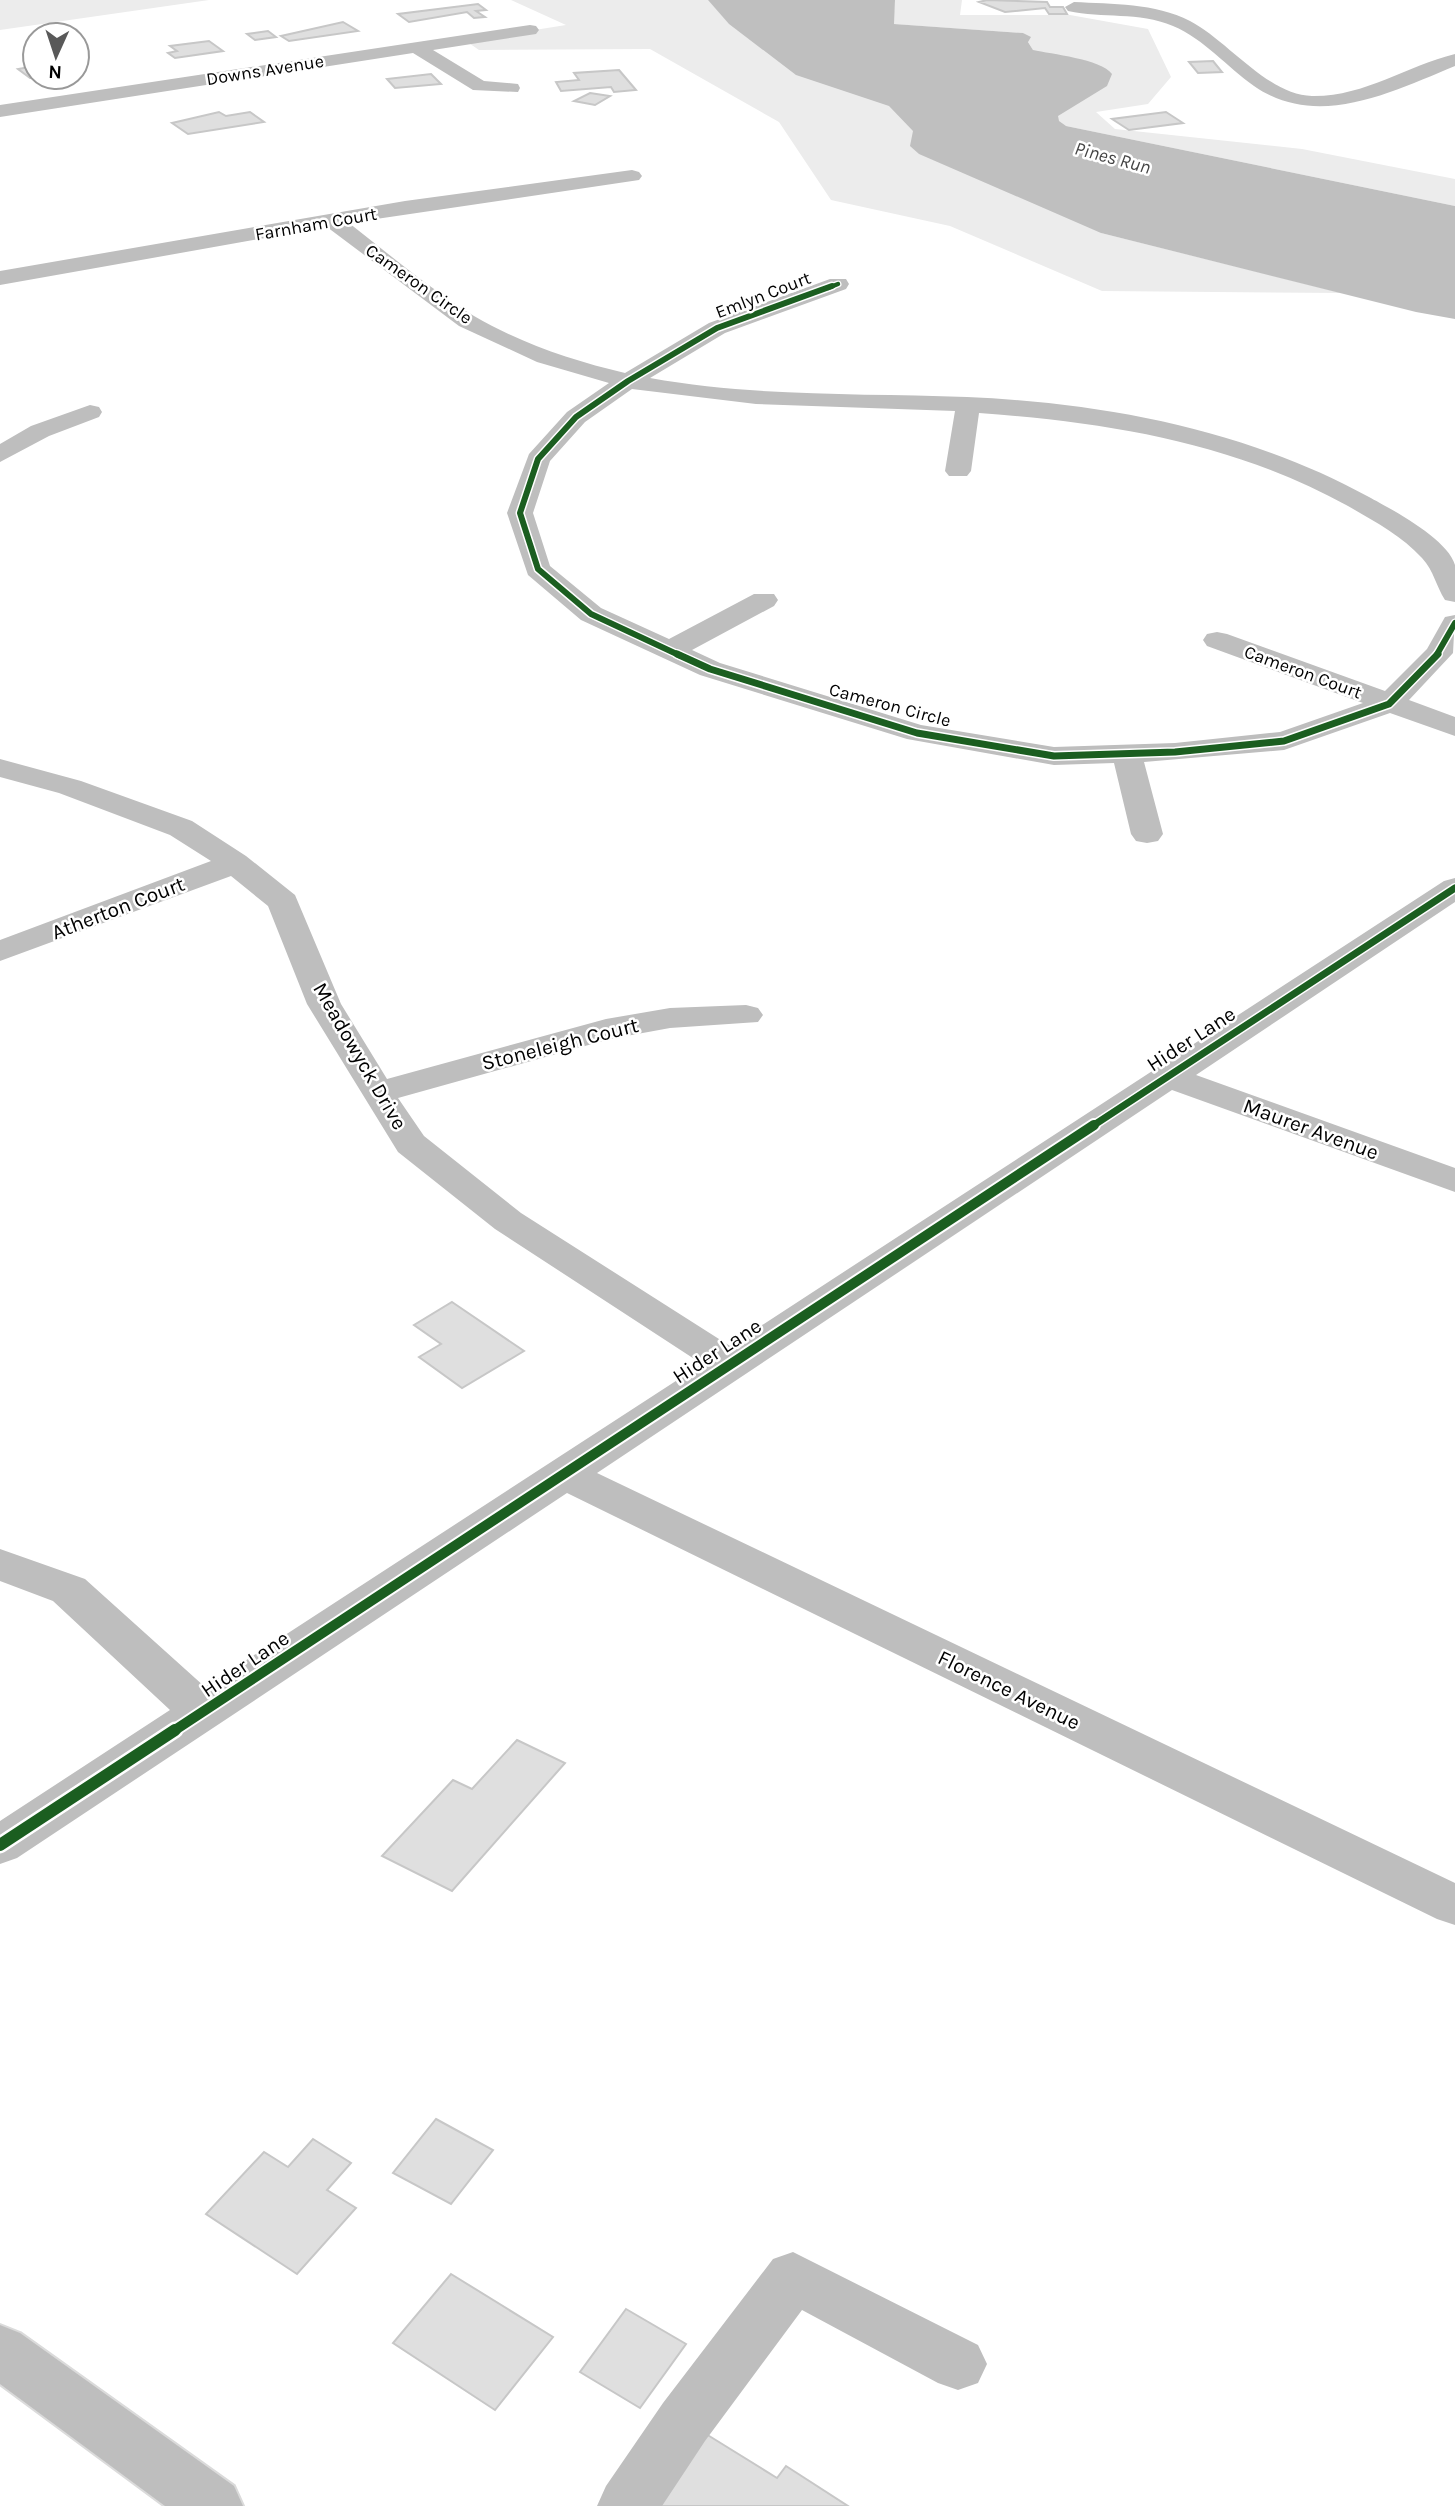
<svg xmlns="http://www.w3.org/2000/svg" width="1455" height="2506" viewBox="0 0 1455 2506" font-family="Karla,sans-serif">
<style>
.green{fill:#ececec}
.water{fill:#bfbfbf}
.building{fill:#dfdfdf;stroke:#c7c7c7;stroke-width:2}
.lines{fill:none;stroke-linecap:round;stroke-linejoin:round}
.major-casing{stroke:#dbdbdb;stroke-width:4}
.minor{fill:#bebebe;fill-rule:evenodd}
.major{fill:#bebebe;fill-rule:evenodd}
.cycleway-far4-casing{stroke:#fff;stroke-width:7}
.cycleway-far3-casing{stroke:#fff;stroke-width:9}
.cycleway-far2-casing{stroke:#fff;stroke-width:10}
.cycleway-far1-casing{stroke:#fff;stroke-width:14}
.cycleway-casing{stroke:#fff;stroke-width:17}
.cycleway-far4{stroke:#1b5e20;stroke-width:4.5}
.cycleway-far3{stroke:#1b5e20;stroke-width:6}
.cycleway-far2{stroke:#1b5e20;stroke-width:7}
.cycleway-far1{stroke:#1b5e20;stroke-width:10}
.cycleway{stroke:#1b5e20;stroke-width:12}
.labels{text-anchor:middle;stroke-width:5;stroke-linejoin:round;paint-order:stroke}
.far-street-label{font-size:18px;fill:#000;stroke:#fff}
.far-water-label{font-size:19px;font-style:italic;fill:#444;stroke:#fff}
.street-label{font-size:21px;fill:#000;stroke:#fff}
</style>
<rect width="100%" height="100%" fill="#fff"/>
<!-- green -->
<g class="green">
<polygon points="0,0 209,0 0,30"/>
<polygon points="511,0 710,0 737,30 1033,50 1023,33 893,24 895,0 962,0 960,15 1070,15 1148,29 1171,77 1148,104 1096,112 1115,129 1302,149 1455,179 1455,206 1066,126 1101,233 1342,293 1102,291 950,226 831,200 779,122 650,49 479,50 466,41 566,25"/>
</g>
<!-- water -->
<path class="water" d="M708 0H895L894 24 1023 33 1031 37 1028 42 1033 50C1051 54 1101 59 1112 74L1107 86 1058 116 1059 121 1066 126 1455 206V319L1416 312 1101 233 919 154 910 146 913 131 889 106 796 75 729 24Z"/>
<!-- building -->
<g class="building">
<polygon points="987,0 1047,2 1050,7 1063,7 1067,14 1049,14 1045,8 1005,12 979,2"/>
<polygon points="478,4 486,10 476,11 485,17 474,18 467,12 409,22 398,14"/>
<polygon points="343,22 358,31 289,41 281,36"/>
<polygon points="268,31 276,37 255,40 247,34"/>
<polygon points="209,41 223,51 175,58 168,53 177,51 170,46"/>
<polygon points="1213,61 1222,72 1198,73 1189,62"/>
<polygon points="35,66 35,77 39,77 30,78 18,69"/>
<polygon points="619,70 636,90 614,92 611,87 561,91 556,82 579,80 574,73"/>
<polygon points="431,74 441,84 395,88 387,79"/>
<polygon points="590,93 610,96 595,105 574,101"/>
<polygon points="219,112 226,116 250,112 264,122 188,134 172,123"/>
<polygon points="1166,112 1183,123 1129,130 1112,119"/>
<polygon points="452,1302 524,1351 462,1388 419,1357 441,1344 414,1325"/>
<polygon points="517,1740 565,1763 452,1891 382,1856 453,1780 472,1789"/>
<polygon points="436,2119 493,2150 451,2204 393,2173"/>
<polygon points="313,2139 351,2163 327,2190 356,2208 297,2274 206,2214 264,2152 288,2167"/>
<polygon points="451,2274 553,2337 495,2410 393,2343"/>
<polygon points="626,2309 686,2344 640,2408 580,2372"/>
<polygon points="706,2434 777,2478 786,2466 848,2506 653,2506"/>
</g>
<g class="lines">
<!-- major casing -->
<g class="major-casing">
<polygon id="major" points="0,2325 20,2333 234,2486 243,2506 165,2506 0,2384"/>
</g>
<!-- minor -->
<g class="minor">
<path d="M1074 2C1112 4 1155 3 1190 21 1227 40 1269 96 1312 96 1364 97 1406 66 1455 54V66C1392 92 1317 130 1254 86 1227 67 1204 39 1173 26 1138 11 1103 19 1068 11L1065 7Z"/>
<polygon points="530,25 536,26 539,30 536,34 433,50 484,81 518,84 520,88 518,92 473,90 413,53 0,117 0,105"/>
<path d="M632 170 639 172 642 176 639 180 349 223C390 255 430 289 474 316 520 343 573 361 625 373L709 323 830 279H846L849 284 846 289 725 333 650 378C754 397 861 393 967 397 1105 403 1247 430 1369 497 1391 509 1448 539 1455 565 1455 576 1455 591 1455 602L1445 600C1436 586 1434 571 1422 558 1402 536 1374 521 1348 506 1235 443 1107 422 979 413L971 471 967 476H949L945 471 955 411 756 404 632 389 585 422 550 461 533 513 550 566 601 608 669 639 754 594H774L778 600 774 606 692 650 720 663 921 725 1054 747 1175 743 1280 732 1363 703 1207 646 1203 640 1207 634 1217 632 1227 634 1385 691 1427 649 1445 617 1455 615 1453 653 1409 700 1455 717V736L1390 713 1284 750 1144 762 1163 834 1158 841 1147 843 1136 841 1131 834 1114 763 1054 765 907 739 700 675 581 620 528 575 507 513 529 454 567 412 609 383 537 362 459 326 327 227 0 285V271L405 201Z"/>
<polygon points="90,405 99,407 102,412 99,417 49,436 0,462 0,444 31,426"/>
<polygon points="0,759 81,781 192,821 246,856 295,895 341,1004 387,1079 606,1019 670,1008 746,1005 758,1008 763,1015 758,1022 670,1028 610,1039 398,1098 424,1136 521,1213 730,1346 1444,881 1455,878 1455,902 1196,1075 1455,1168 1455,1192 1172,1090 597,1473 1455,1883 1455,1925 1437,1919 567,1493 17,1858 0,1864 0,1821 170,1710 53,1601 0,1581 0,1549 85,1579 205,1687 702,1364 495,1229 398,1152 307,1004 268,906 231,876 0,961 0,940 211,861 170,835 59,793 0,777"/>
<polygon points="793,2252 978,2345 987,2364 978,2383 958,2390 938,2383 802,2310 705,2441 662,2506 597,2506 606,2486 663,2403 773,2259"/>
</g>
<!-- major -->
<use href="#major" class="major"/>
<!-- cycleway-far4 casing -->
<g class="cycleway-far4-casing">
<polyline id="cycleway-far4" points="828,288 838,284"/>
</g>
<!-- cycleway-far3 casing -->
<g class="cycleway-far3-casing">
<g id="cycleway-far3">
<polyline points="681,656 591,614 538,569 520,513 538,459 576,417 628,381 717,328 832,286"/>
<polyline points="1436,656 1455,623"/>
</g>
</g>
<!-- cycleway-far2 casing -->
<g class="cycleway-far2-casing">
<g id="cycleway-far2">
<polyline points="677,654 710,669 917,733 1054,756 1175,752 1284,741 1389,704 1438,654"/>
<polyline points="1091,1127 1455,888"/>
</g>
</g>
<!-- cycleway-far1 casing -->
<g class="cycleway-far1-casing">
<polyline id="cycleway-far1" points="172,1732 1094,1125"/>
</g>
<!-- cycleway casing -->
<g class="cycleway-casing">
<polyline id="cycleway" points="0,1845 175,1730"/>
</g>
<!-- cycleway-far4 -->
<use href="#cycleway-far4" class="cycleway-far4"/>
<!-- cycleway-far3 -->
<use href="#cycleway-far3" class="cycleway-far3"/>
<!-- cycleway-far2 -->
<use href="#cycleway-far2" class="cycleway-far2"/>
<!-- cycleway-far1 -->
<use href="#cycleway-far1" class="cycleway-far1"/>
<!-- cycleway -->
<use href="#cycleway" class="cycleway"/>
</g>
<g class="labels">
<!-- far-street labels -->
<g class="far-street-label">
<text transform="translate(265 70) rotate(-9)" y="6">Downs Avenue</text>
<text transform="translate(316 224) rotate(-10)" y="6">Farnham Court</text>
<text transform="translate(419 284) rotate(35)" y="6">Cameron Circle</text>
<text transform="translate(763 295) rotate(-21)" y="6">Emlyn Court</text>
<text transform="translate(1303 672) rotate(20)" y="6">Cameron Court</text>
<text transform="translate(890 705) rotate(15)" y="6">Cameron Circle</text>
</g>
<!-- far-water labels -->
<g class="far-water-label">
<text transform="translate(1113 157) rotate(15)" y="7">Pines Run</text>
</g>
<!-- street labels -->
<g class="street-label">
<text transform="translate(118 908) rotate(-21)" y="7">Atherton Court</text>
<text transform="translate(1191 1039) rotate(-33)" y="7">Hider Lane</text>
<text transform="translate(560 1044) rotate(-14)" y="7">Stoneleigh Court</text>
<text transform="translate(360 1056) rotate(60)" y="7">Meadowyck Drive</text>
<text transform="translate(1311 1129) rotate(20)" y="7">Maurer Avenue</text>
<text transform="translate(717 1351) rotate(-33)" y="7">Hider Lane</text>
<text transform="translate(245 1664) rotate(-34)" y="7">Hider Lane</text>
<text transform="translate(1009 1690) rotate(26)" y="7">Florence Avenue</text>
</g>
</g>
<!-- north arrow -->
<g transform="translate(56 56) rotate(183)"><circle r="33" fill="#ffffff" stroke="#999999" stroke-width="2"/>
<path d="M0-5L12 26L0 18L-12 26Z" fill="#595959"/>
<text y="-10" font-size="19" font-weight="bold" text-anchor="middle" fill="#000000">N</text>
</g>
</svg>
